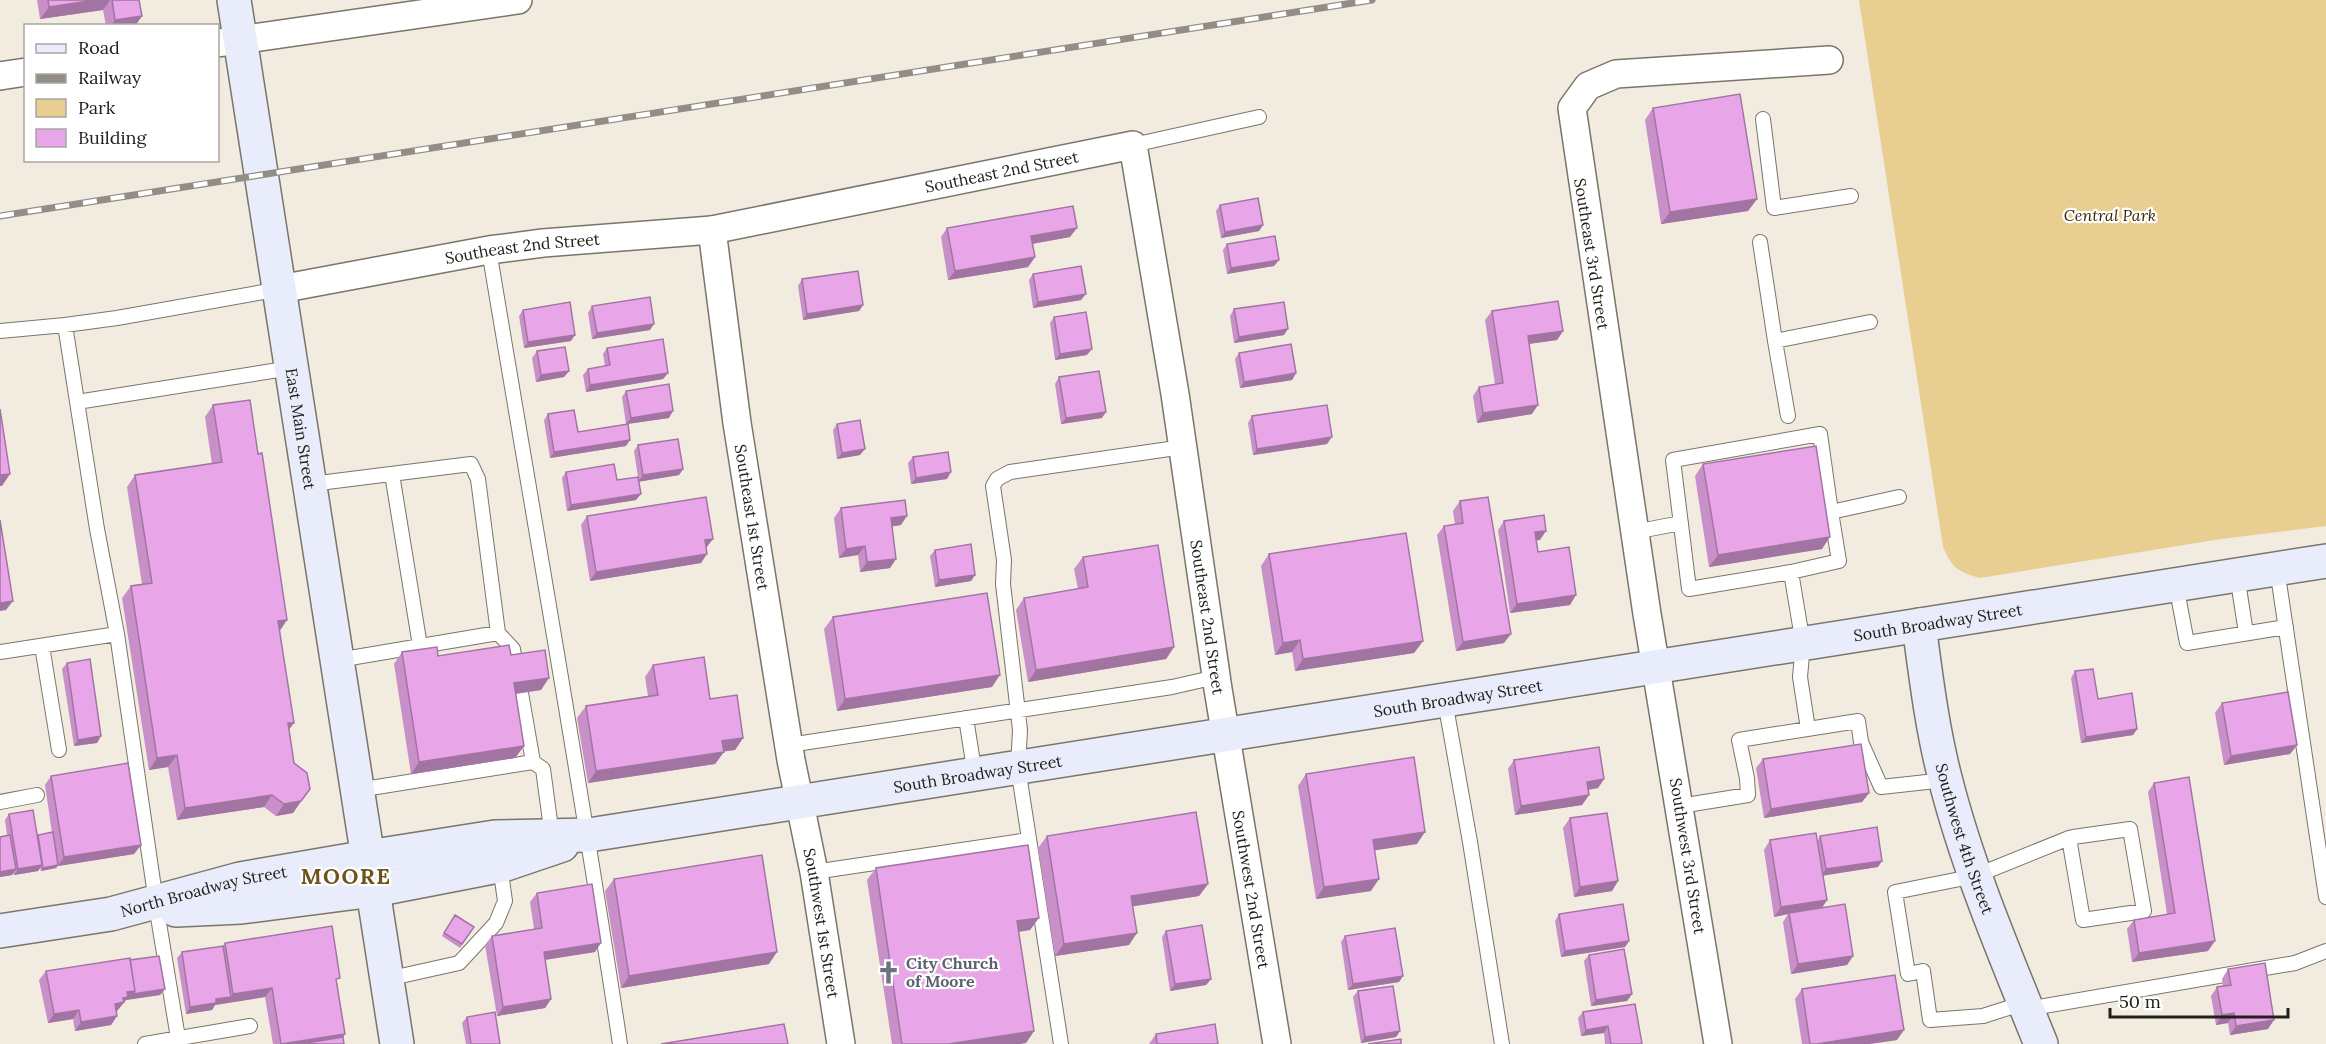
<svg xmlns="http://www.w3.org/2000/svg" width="2326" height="1044" font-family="Lora,serif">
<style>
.green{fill:#e9ce91}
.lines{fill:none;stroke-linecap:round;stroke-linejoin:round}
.lane-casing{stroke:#7a756a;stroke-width:16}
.street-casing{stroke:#7a756a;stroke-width:30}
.secondary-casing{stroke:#7a756a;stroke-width:36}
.lane{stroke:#fff;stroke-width:14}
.street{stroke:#fff;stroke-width:27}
.secondary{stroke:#e8ecfb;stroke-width:33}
.rail-casing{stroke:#928e85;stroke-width:7}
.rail{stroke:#fff;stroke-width:4.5;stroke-dasharray:14;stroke-linecap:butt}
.wall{fill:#c88fc8}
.shaded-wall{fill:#a274a2}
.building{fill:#e8a6e8;stroke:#a274a2;stroke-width:1.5}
.labels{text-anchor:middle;stroke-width:4.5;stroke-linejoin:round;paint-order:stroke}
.street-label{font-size:16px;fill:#22201b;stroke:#fff}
.park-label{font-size:16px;font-style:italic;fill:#372901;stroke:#fff}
.worship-label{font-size:16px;font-weight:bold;fill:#5b616d;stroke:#fff;text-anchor:start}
.district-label{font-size:22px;font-weight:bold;letter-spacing:1.5px;fill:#6e531b;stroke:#fff}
</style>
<rect width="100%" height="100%" fill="#f2ece0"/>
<path class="green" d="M1859,0H2326V526L2221,539L1980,578C1958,572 1952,568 1943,547Z"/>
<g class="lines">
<defs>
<path id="lane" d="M1763,119L1774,208L1851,196
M1133,145L1259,117
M1760,242L1775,341L1870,322
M489,250C533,515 580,779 620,1044
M65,325L97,529L117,634L156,902
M0,331L65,325L117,318L280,289
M1775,341L1788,416
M77,402L291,368
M392,474L420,646
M311,484L471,464L478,479L498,633L338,660
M1634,532L1681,523
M2277,569L2326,897
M1791,572L1839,561L1831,512
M2237,575L2246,633
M2176,585L2187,643L2286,627
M498,633L513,649L516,665
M42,646L59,750
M0,652L117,634
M521,693L533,762
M1445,701L1470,842L1502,1044
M966,718L975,775
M1808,729L1800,677L1803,644L1791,572L1689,589L1673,460L1820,434L1831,512L1899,497
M789,745L1172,687L1216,677
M358,790L533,762L543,769L552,836
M0,802L37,795
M1680,806L1748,795L1747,778L1739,740L1858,721L1861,742L1881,787L1945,780
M814,872L1029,840
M157,911L179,1044
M387,979L459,963L496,923L505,901L500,866
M2024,1003L1983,1016L1930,1020L1923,971L1908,974L1895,892L1975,876L2069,838L2073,837L2130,829L2144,911L2083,920L2069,838
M2027,1009L2295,963L2326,951
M145,1044L250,1026
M1061,1044L1018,768L1020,730L1003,584L1004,560L993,486L997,479L1010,472L1183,447"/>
<g id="street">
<path d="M218,43L518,0"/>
<path d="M0,76L26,72"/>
<path id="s1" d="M712,230L737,423L791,760L814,872L841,1044"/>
<path id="s2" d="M280,289L489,250L543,243L712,230L1133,145L1175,394L1218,689L1277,1044"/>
<path d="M1718,1044L1647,614L1572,108L1588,86L1616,74L1829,60"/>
</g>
<g id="secondary">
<path id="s3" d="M234,0L397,1044"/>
<path id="s4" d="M1919,625C1926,677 1932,728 1945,778C1968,869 2006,957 2041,1044"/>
<path d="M176,910L241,907L374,890L503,865L562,845"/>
<path id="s5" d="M0,931L111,914L240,879L368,857L495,837L589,835L2326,561"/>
</g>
</defs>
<use href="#lane" class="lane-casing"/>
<use href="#street" class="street-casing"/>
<use href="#secondary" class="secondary-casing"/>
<use href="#lane" class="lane"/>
<use href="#street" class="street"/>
<use href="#secondary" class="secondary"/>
<defs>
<path id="rail" d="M0,216L1372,0"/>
</defs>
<use href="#rail" class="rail-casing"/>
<use href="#rail" class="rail"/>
</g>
<path class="wall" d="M37,0H139L142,16L135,26H106L103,10L40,19Z
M1653,108L1757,199L1748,211L1661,224L1645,120Z
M1220,205L1263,225L1259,231L1221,238L1216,211Z
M947,228L1070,237L1032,244L1035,257L1028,267L948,280L941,237Z
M1227,244L1279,260L1274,266L1227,274L1223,250Z
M1033,274L1081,300L1033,308L1029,280Z
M802,279L863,305L859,311L803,320L798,286Z
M592,306L650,330L592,339L588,313Z
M1234,309L1284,335L1234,343L1230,316Z
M523,310L571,341L524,348L519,316Z
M1492,311L1563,331L1557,340L1529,344L1532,414L1477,423L1473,396L1479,387L1495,384L1485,320Z
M1054,317L1087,355L1055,360L1050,323Z
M607,348L668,373L663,379L586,392L583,375L588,369L605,366L603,354Z
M537,351L569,371L564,377L536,382L532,358Z
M1239,353L1296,373L1292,380L1240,388L1235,359Z
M1059,377L1102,418L1061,424L1055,384Z
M626,391L669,418L628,424L626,446L550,458L544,420L548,414L578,432L626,424L622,397Z
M213,405L280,631L289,729L294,763L310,789L293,813L276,816L264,807L177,820L168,767L149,770L122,598L131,586L142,584L127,487L135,475L212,464L205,417Z
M1252,416L1327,444L1253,455L1248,423Z
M837,424L860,455L837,459L833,430Z
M638,445L683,469L679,475L639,481L636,500L567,511L562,478L566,472L617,480L638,477L634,451Z
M913,457L947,479L911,484L908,463Z
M1703,464L1822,549L1709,567L1695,476Z
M1460,501L1504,643L1456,651L1437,535L1444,526L1455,524L1453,511Z
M841,508L901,525L892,526L896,559L890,568L860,572L858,555L839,558L834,518Z
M587,516L706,548L701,563L590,581L581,525Z
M1504,521L1540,540H1536L1538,552L1570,605L1510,613L1498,530Z
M935,550L975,575L971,581L935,587L930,556Z
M1269,554L1423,641L1414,653L1295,671L1292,652L1275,655L1261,566Z
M1083,557L1174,647L1166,659L1028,682L1016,610L1024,598L1078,589L1074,569Z
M833,617L992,687L837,711L824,629Z
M402,652L438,656L511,655L541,690L516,694L524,746L515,758L411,774L394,664Z
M67,663L101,736L97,743L74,746L62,669Z
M653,665L710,699L743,738L735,750L724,751L715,764L588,783L577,718L586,706L648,696L645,677Z
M2075,671L2098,699L2137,729L2133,735L2081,743L2071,678Z
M2222,703L2297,745L2290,754L2224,765L2215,713Z
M1763,759L1869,793L1862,802L1764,818L1756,768Z
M1514,760L1604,779L1598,788L1588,790L1589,795L1582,805L1515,815L1508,769Z
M1306,774L1417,844L1374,850L1371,891L1316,899L1298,786Z
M51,776L141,845L134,854L58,866L56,868L41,871L40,868L38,871L14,875L13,873L12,875L0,877V837L7,835L5,820L9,814L38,835L52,833L45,785Z
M2154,783L2208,951L2132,962L2127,929L2134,920L2167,914L2148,792Z
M1570,818L1618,881L1612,891L1574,897L1563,828Z
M1047,836L1208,884L1199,896L1133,906L1129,945L1055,956L1038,848Z
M1820,836L1878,867L1823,875L1827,900L1822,908L1853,956L1847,965L1791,974L1783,922L1788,914L1774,917L1764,850L1770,840H1818Z
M876,868L1030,930L1019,932L1034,1031L1026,1043L1019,1044H892L867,880Z
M614,879L769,964L621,988L605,891Z
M537,893L595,952L545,960L551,999L545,1008L497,1016L485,945L492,936L534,929L530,902Z
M1559,914L1629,941L1625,947L1561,957L1555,921Z
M455,915L474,927L460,948L442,936Z
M1166,931L1211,979L1206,985L1170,991L1162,937Z
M1345,936L1403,976L1399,982L1348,990L1341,942Z
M225,943L337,983L345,1034L343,1037L344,1044H273L265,997L215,1005L212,1010L186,1014L177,958L182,952L223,946Z
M1589,955L1632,994L1627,1001L1591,1006L1584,961Z
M130,960L165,989L160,995L126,1000L116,1012L117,1016L111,1025L75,1031L73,1019L48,1023L39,980L46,971Z
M2228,969L2268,1029L2230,1035L2228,1023L2216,1025L2211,996L2217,987L2223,986L2222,979Z
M1802,989L1897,1040L1869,1044H1802L1795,999Z
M1358,991L1400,1031L1396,1037L1361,1043L1353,997Z
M1583,1012L1642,1044H1605L1604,1033L1581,1036L1578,1018Z
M467,1017L500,1044H466L462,1023Z
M1156,1034L1218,1044H1149Z"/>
<path class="shaded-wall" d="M96,0H110L103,10L40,19L49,7Z
M142,16L135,26H111L115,20Z
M1757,199L1748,211L1661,224L1670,212Z
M1263,225L1259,231L1221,238L1225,232Z
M1077,228L1070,237L1025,245L1031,236Z
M1035,257L1028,267L948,280L955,271Z
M1279,260L1274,266L1227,274L1231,268Z
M1086,294L1081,300L1033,308L1038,302Z
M863,305L859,311L803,320L807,314Z
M654,324L650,330L592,339L597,333Z
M1288,329L1284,335L1234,343L1239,337Z
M1563,331L1557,340L1521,345L1528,336Z
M575,335L571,341L524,348L528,342Z
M1092,349L1087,355L1055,360L1060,354Z
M569,371L564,377L536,382L541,375Z
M668,373L663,379L586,392L590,385Z
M1296,373L1292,380L1240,388L1244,382Z
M1538,405L1532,414L1477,423L1483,413Z
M673,411L669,418L626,424L631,418Z
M1106,412L1102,418L1061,424L1066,418Z
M1332,437L1327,444L1253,455L1257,449Z
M630,440L626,446L550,458L554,452Z
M865,449L860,455L837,459L842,453Z
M683,469L679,475L638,482L643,475Z
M951,472L947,479L911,484L916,478Z
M10,474L2,486H0V475Z
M641,494L636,500L567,511L571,505Z
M907,516L901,525L884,528L891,518Z
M1546,531L1540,540L1529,542L1535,532Z
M1830,537L1822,549L1709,567L1718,555Z
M713,539L706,548L705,540Z
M865,546L858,555L839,558L846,549Z
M707,554L701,563L590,581L596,572Z
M896,559L890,568L860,572L867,562Z
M975,575L971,581L935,587L939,580Z
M1576,595L1570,605L1510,613L1517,604Z
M13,601L6,610L0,611V603Z
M287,620L279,632L278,621Z
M1511,634L1504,643L1456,651L1463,642Z
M1300,640L1292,652L1275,655L1283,643Z
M1423,641L1414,653L1295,671L1303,659Z
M1174,647L1166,659L1028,682L1036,670Z
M1000,675L992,687L837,711L845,699Z
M549,678L541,690L506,695L514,683Z
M288,723H294L285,735Z
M2137,729L2133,735L2081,743L2086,737Z
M101,736L97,743L74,746L78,740Z
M743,738L735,750L713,753L722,741Z
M2297,745L2290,754L2224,765L2231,756Z
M524,746L515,758L411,774L419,762Z
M724,752L715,764L588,783L596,771Z
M177,755L168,767L149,770L157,758Z
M1604,779L1598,788L1580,791L1587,782Z
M1869,793L1862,802L1764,818L1771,809Z
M272,795L264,807L177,820L185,808Z
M1589,795L1582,805L1515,815L1521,806Z
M301,801L293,813L276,816L284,804Z
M1425,832L1417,844L1364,852L1373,840Z
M141,845L134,854L58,866L64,857Z
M1882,861L1878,867L1821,876L1826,869Z
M42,865L38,871L14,875L18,869Z
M58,865L56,868L41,871L43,868Z
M16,869L12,875L0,877V872Z
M1379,879L1371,891L1316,899L1324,887Z
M1618,881L1612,891L1574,897L1580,887Z
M1208,884L1199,896L1123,908L1131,896Z
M1827,900L1821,909L1789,913L1788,914L1774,917L1781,907Z
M1039,918L1030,930L1009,933L1017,921Z
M1137,933L1129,945L1055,956L1064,944Z
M1629,941L1625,947L1561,957L1565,951Z
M2215,941L2208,951L2132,962L2139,953Z
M601,943L595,952L537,961L544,952Z
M777,952L769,964L621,988L629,976Z
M1853,956L1847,965L1791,974L1798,964Z
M1403,976L1399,982L1348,990L1353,984Z
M1211,979L1206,985L1170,991L1175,984Z
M272,988L265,997L215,1005L212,1010L186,1014L190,1007L216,999L231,997L233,994Z
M165,989L160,995L126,1000L117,1011L109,1013L115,1004L127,992Z
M1632,994L1627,1001L1591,1006L1596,1000Z
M551,999L545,1008L497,1016L503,1007Z
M79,1010L73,1019L48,1023L54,1014Z
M2234,1013L2228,1023L2216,1025L2222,1015Z
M117,1016L111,1025L75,1031L81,1022Z
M2274,1020L2268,1029L2230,1035L2236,1026Z
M1608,1026L1604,1033L1581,1036L1586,1030Z
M1904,1030L1897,1040L1869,1044H1817Z
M1034,1031L1026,1043L1019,1044H948Z
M1400,1031L1396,1037L1361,1043L1365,1037Z
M345,1034L339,1044H284Z"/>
<path class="building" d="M48,0H96L49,7Z
M112,0H139L142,16L115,20Z
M1740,94L1757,199L1670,212L1653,108Z
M1258,198L1263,225L1225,232L1220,205Z
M1073,206L1077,228L1031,236L1035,257L955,271L947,228Z
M1275,236L1279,260L1231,268L1227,244Z
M1081,266L1086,294L1038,302L1033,274Z
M858,271L863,305L807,314L802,279Z
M650,297L654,324L597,333L592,306Z
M1558,301L1563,331L1528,336L1538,405L1483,413L1479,387L1503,383L1492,311Z
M570,302L575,335L528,342L523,310Z
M1284,302L1288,329L1239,337L1234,309Z
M1086,312L1092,349L1060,354L1054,317Z
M663,339L668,373L590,385L588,369L610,365L607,348Z
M1291,344L1296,373L1244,382L1239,353Z
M565,347L569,371L541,375L537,351Z
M1099,371L1106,412L1066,418L1059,377Z
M669,384L673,411L631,418L626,391Z
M250,400L258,454L262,453L287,620L278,621L294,723H288L294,763L307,773L310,789L301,801L284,804L272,795L185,808L177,755L157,758L131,586L152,583L135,475L222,462L213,405Z
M1327,405L1332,437L1257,449L1252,416Z
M0,409L10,474L0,475Z
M574,410L578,432L628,424L630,440L554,452L548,414Z
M860,420L865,449L842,453L837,424Z
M678,439L683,469L643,475L638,445Z
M1816,446L1830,537L1718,555L1703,464Z
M948,452L951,472L916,478L913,457Z
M614,464L617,480L638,477L641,494L571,505L566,472Z
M706,497L713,539L705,540L707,554L596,572L587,516Z
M1488,497L1511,634L1463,642L1444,526L1463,523L1460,501Z
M905,500L907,516L891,518L896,559L867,562L865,546L846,549L841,508Z
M1544,515L1546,531L1535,532L1538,552L1569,547L1576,595L1517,604L1504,521Z
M0,520L13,601L0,603Z
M1406,533L1423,641L1303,659L1300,640L1283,643L1269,554Z
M971,544L975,575L939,580L935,550Z
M1158,545L1174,647L1036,670L1024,598L1088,587L1083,557Z
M987,593L1000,675L845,699L833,617Z
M509,645L511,655L545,650L549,678L514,683L524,746L419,762L402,652L437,647L438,656Z
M704,657L710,699L737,695L743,738L722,741L724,752L596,771L586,706L658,695L653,665Z
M90,659L101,736L78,740L67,663Z
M2093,669L2098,699L2132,693L2137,729L2086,737L2075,671Z
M2288,692L2297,745L2231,756L2222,703Z
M1861,744L1869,793L1771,809L1763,759Z
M1599,747L1604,779L1587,782L1589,795L1521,806L1514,760Z
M1414,757L1425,832L1373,840L1379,879L1324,887L1306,774Z
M128,763L141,845L64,857L51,776Z
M2189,777L2215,941L2139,953L2134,920L2175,913L2154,783Z
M33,810L42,865L18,869L9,814Z
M1196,812L1208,884L1131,896L1137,933L1064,944L1047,836Z
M1607,813L1618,881L1580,887L1570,818Z
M1877,827L1882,861L1826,869L1820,836Z
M53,832L58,865L43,868L38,835Z
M1816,833L1827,900L1781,907L1770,840Z
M10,835L16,869L0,872V837Z
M1028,845L1039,918L1017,921L1034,1031L948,1044H902L876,868Z
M762,855L777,952L629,976L614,879Z
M592,884L601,943L544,952L551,999L503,1007L492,936L542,928L537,893Z
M1623,904L1629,941L1565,951L1559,914Z
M1845,904L1853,956L1798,964L1789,913Z
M455,915L474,927L462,944L444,933Z
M1202,925L1211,979L1175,984L1166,931Z
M332,926L340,978L336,979L345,1034L281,1044L272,988L233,994L225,943Z
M1395,928L1403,976L1353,984L1345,936Z
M223,946L231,997L216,999V1003L190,1007L182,952Z
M1624,949L1632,994L1596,1000L1589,955Z
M159,956L165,989L133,994L135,991L130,960Z
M130,958L135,991L127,992L128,997L123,998L124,1002L115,1004L117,1016L81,1022L79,1010L54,1014L46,971Z
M2265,963L2274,1020L2236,1026L2234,1013L2222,1015L2217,987L2231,985L2228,969Z
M1895,975L1904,1030L1817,1044H1810L1802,989Z
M1393,986L1400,1031L1365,1037L1358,991Z
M1635,1004L1642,1044H1611L1608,1026L1586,1030L1583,1012Z
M495,1012L500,1044H471L467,1017Z
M784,1024L788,1044H661Z
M1215,1024L1218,1044H1157L1156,1034Z
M343,1037L344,1044H301Z
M1401,1039V1044H1368Z"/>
<defs>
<symbol id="church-bare" viewBox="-9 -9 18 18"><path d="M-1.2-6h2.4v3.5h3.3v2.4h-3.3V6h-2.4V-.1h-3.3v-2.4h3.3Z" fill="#6b7280" stroke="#fff" stroke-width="2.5" paint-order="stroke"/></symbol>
</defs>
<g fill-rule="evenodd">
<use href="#church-bare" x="872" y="956" width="33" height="33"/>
</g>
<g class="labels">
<g class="street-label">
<text dy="6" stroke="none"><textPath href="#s2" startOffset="732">Southeast 2nd Street</textPath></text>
<text dy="6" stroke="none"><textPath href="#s2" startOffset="246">Southeast 2nd Street</textPath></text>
<text transform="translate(1592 254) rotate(81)" y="6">Southeast 3rd Street</text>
<text dy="6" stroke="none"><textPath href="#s3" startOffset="434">East Main Street</textPath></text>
<text dy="6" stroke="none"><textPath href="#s1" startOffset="290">Southeast 1st Street</textPath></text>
<text dy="6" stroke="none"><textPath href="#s2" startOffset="1344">Southeast 2nd Street</textPath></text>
<text dy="6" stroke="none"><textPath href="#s5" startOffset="1964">South Broadway Street</textPath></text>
<text dy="6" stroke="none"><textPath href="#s5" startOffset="1478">South Broadway Street</textPath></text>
<text dy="6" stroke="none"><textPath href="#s5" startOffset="992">South Broadway Street</textPath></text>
<text dy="6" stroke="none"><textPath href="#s4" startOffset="219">Southwest 4th Street</textPath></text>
<text transform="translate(1688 856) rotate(81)" y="6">Southwest 3rd Street</text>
<text dy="6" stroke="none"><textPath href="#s2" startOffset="1620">Southwest 2nd Street</textPath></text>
<text dy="6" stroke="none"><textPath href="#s5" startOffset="208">North Broadway Street</textPath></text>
<text dy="6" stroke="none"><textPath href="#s1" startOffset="702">Southwest 1st Street</textPath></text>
</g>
<g class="park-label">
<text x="2110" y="221">Central Park</text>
</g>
<g class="worship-label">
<text x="906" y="969">City Church<tspan x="906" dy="18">of Moore</tspan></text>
</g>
<g class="district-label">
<text x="346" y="884">MOORE</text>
</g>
</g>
<rect x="24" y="24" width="195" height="138" fill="#ffffff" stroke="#a7a6a4" stroke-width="1.5"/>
<rect x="36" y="44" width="30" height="9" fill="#e8ecfb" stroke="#a7a6a4" stroke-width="1.5"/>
<text x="78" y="54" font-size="18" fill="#22201b">Road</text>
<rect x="36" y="74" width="30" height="9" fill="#928e85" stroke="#a7a6a4" stroke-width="1.5"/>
<text x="78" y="84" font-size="18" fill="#22201b">Railway</text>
<rect x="36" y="99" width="30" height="18" fill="#e9ce91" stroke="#a7a6a4" stroke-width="1.5"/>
<text x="78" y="114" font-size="18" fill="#22201b">Park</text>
<rect x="36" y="129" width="30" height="18" fill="#e8a6e8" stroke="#a7a6a4" stroke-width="1.5"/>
<text x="78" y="144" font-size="18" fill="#22201b">Building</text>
<path d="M2110 1008v9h178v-9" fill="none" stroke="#22201b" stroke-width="3"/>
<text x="2119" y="1008" font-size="18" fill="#22201b" stroke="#ffffff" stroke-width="4.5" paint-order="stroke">50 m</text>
</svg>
